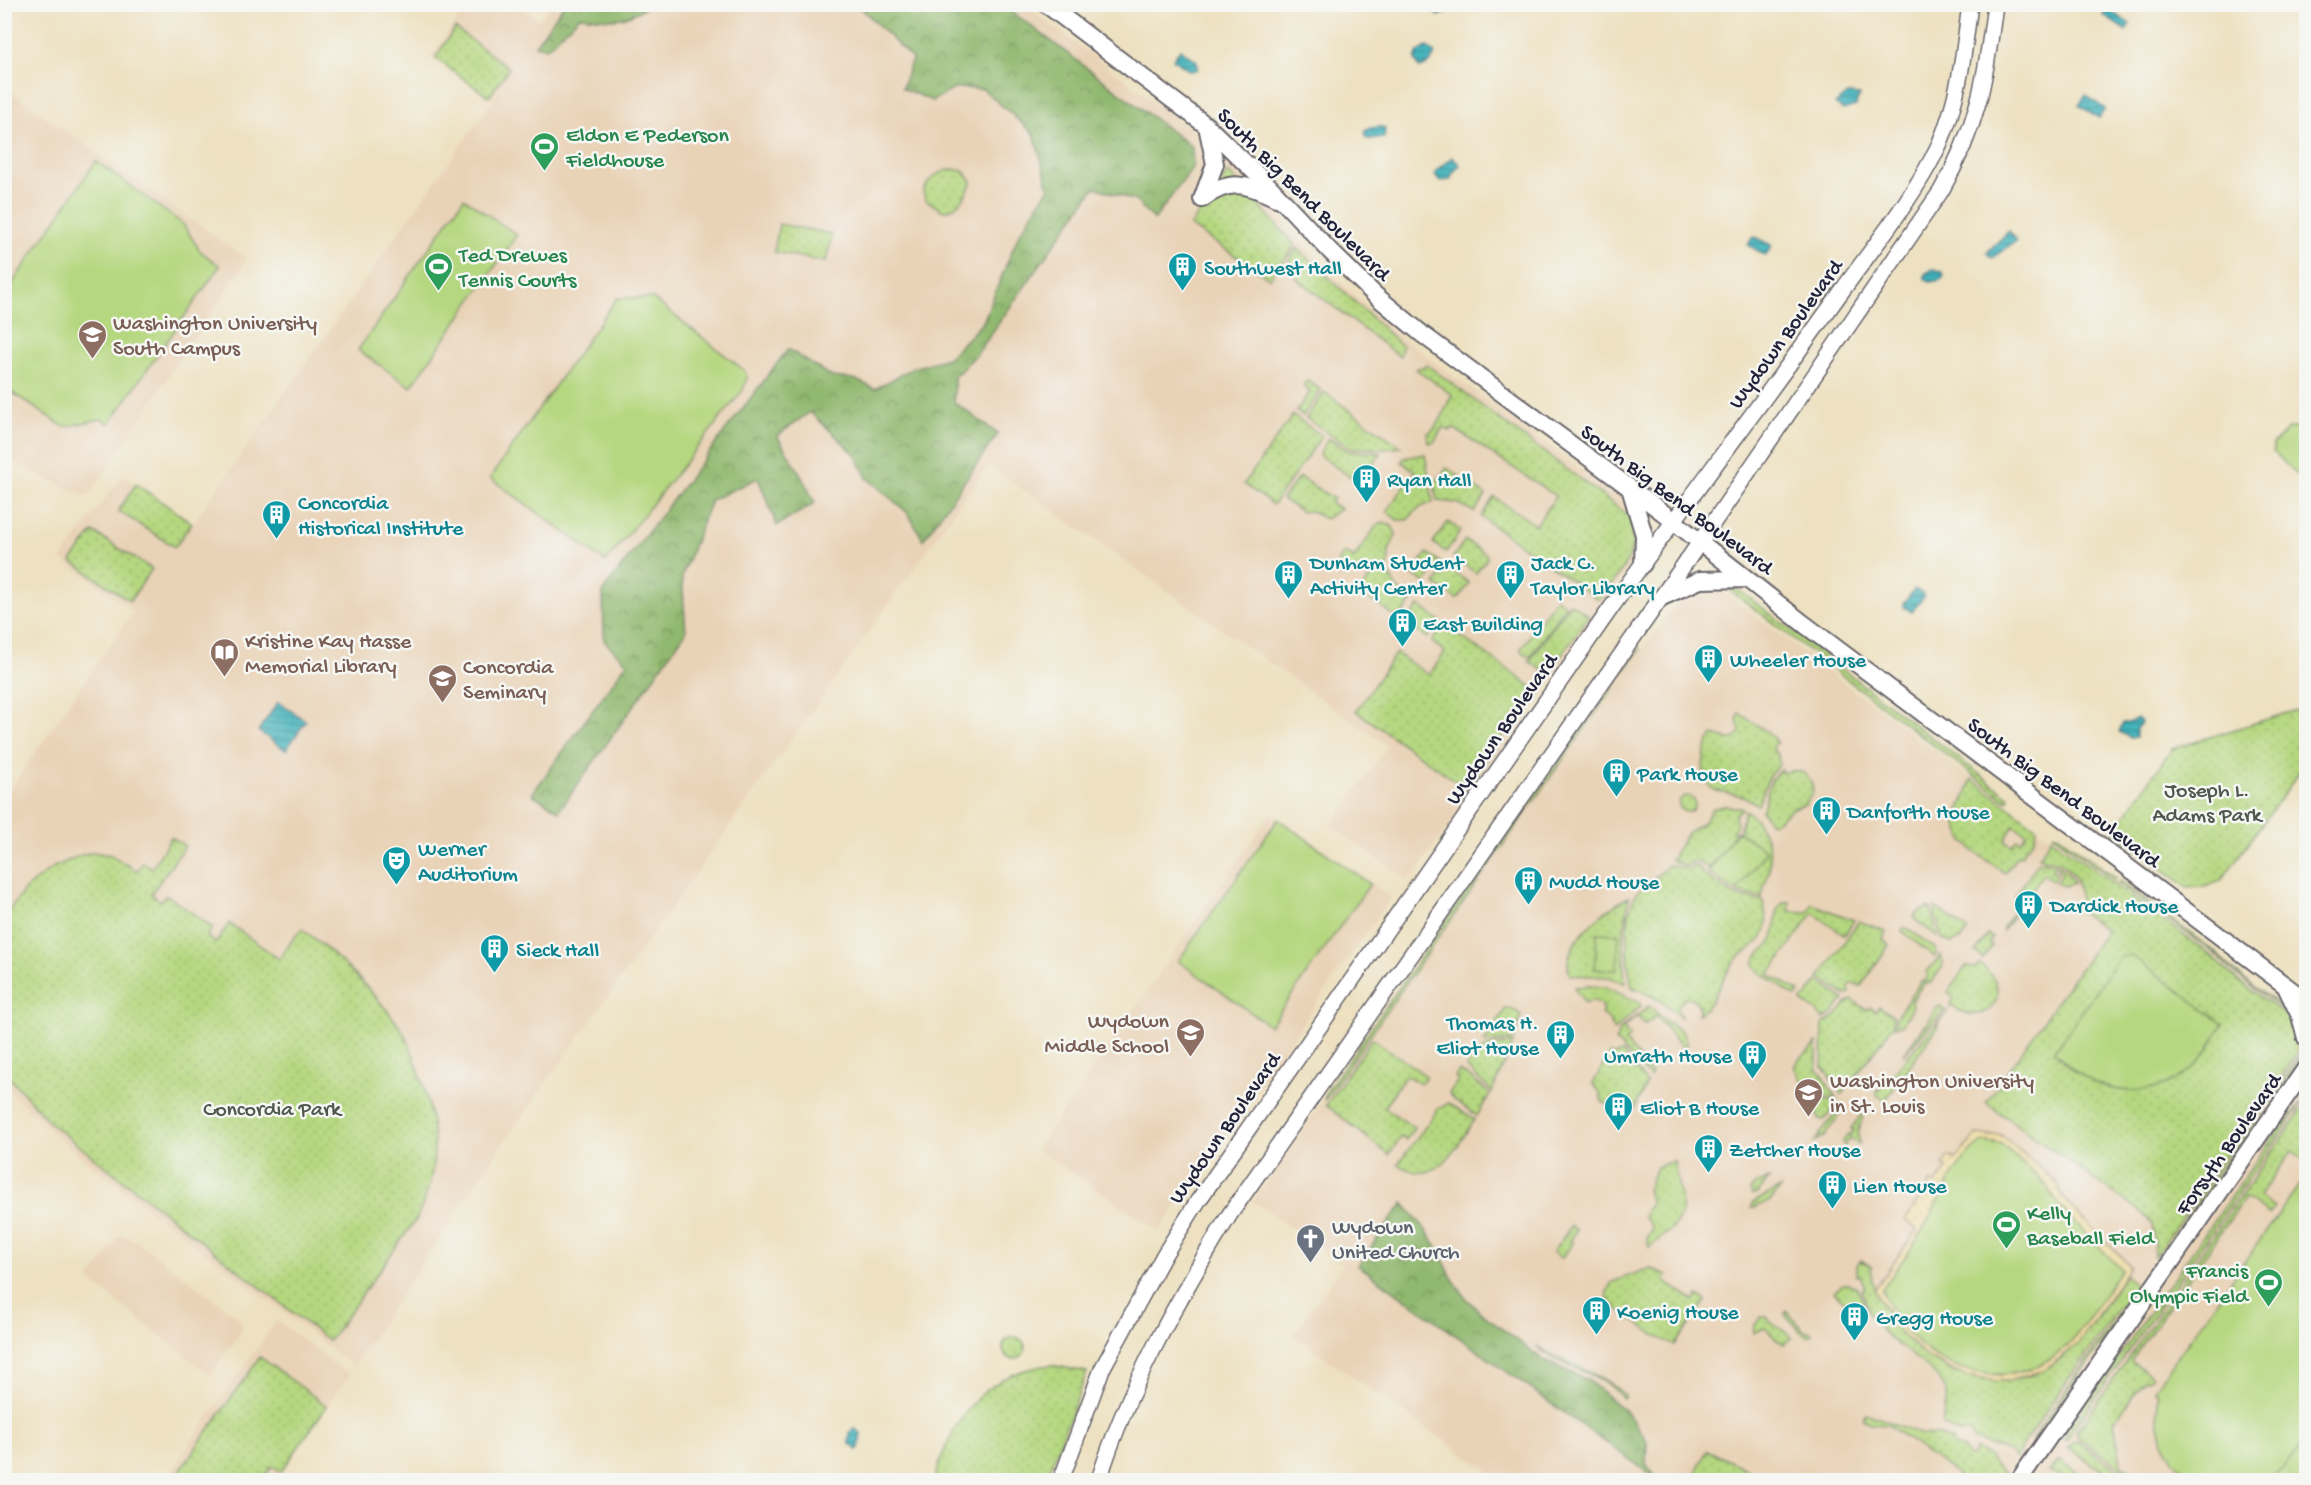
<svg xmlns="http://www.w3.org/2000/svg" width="2311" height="1485" font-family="'Gochi Hand',sans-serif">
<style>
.built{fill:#e9d3b7}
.green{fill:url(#green-dots);stroke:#6c7c5d;stroke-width:1.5;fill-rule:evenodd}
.forest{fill:url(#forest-crowns);stroke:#596d54;stroke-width:1.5}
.sand{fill:url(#sand-dots);stroke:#887e6c;stroke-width:1.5;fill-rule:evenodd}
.pitch{fill:#b5d77f;stroke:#6c7c5d;stroke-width:1.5}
.water{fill:url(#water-rules);stroke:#326a7a;stroke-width:1.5}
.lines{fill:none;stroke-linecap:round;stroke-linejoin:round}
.tertiary-casing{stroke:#69656a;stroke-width:18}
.secondary-casing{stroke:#69656a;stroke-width:20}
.tertiary{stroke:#fff;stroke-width:15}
.secondary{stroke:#fff;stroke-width:16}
.labels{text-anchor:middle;stroke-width:5;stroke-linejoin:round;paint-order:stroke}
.leisure-label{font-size:22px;fill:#27864d;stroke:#f6f6f2;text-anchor:start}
.street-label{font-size:22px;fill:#22223b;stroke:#f6f6f2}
.culture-label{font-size:22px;fill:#0d838f;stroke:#f6f6f2;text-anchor:start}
.education-label{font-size:22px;fill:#785e54;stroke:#f6f6f2;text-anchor:start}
.park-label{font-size:22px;fill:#4e584f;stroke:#f6f6f2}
.worship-label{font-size:22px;fill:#5b616d;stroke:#f6f6f2;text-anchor:start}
</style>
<defs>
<pattern id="green-dots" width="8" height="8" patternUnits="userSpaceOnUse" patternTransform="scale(1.5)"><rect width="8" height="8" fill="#b5d77f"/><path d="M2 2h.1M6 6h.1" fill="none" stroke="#9bb86f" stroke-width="1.8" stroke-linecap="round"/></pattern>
<pattern id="forest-crowns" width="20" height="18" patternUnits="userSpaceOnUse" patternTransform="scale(1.5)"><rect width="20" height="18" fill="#90b86e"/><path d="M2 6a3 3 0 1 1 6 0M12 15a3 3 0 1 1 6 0" fill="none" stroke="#75955c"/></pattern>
<pattern id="sand-dots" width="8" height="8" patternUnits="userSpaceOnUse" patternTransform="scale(1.5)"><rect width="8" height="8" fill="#eeda9e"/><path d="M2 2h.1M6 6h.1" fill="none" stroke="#ccbb89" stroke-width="1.8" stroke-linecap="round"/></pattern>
<pattern id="water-rules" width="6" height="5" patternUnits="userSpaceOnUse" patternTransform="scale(1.5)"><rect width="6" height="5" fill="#41b2ba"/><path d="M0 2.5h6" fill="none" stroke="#369098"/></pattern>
</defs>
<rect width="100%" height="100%" fill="#f6f6f2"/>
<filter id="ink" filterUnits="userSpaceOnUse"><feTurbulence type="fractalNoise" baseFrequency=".0167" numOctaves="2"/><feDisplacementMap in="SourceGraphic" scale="12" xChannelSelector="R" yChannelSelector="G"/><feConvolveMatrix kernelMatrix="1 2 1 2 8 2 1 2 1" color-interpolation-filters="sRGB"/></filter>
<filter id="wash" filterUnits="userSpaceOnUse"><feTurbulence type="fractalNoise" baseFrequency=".008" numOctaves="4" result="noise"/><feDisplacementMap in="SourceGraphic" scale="24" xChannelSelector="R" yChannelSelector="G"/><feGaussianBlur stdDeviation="1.35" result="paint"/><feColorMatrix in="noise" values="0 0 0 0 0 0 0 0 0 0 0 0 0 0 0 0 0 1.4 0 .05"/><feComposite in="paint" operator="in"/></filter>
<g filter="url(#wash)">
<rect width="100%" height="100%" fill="#ede1c1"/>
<path class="built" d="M551,4L1024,5L1178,119L1215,149L1273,210L1324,266L1391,330L1620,498L1635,520L1637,551L1628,571L1414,875L1407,879L1331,826L1388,746L988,465L513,1129L353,1366L75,1152L45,1126L5,1087L4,797L133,612L61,559L123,475L193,523L493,100L431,57L467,5H518L539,20Z
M5,88L247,259L88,497L5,459Z
M1705,588L1720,589L2009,807L2217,961L2233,977L2306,1033V1480H1501L1293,1335L1343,1265L1253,1201L1479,877L1675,605L1690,593Z
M1271,813L1391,897L1159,1231L1037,1149Z
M124,1235L135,1240L238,1317L241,1322L243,1328L240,1334L211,1375L89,1280L118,1237Z
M277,1320L349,1375L275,1480H164Z"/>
<path class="green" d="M455,28L509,68L489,97L435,58Z
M953,169L963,171L972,181C968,194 957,210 943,211L926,200L923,193C927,179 939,171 953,169Z
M1228,172L1295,245L1282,264L1277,266L1270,279L1190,226Z
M779,224L832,234L826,262L774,252Z
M1297,248L1402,346L1400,357L1296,278L1288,261Z
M1427,365L1628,515C1644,552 1620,572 1599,600L1481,517L1494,497L1536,525L1556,496L1453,428L1450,431L1443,427L1434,442L1428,443L1427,434C1443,424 1443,410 1452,395L1416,369Z
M1307,380L1321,390L1303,416L1296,411L1310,392L1303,386Z
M1324,392L1401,447L1384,449L1350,448L1306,418Z
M1293,415L1322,436L1273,505L1244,484Z
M1328,438L1349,451L1381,453L1369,471L1360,465L1350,477L1319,455Z
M1425,454L1433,502L1419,508L1407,520H1397L1387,511L1415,471L1402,462L1404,458Z
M1447,468L1486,495L1474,512L1457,503L1437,501L1434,484Z
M1299,477L1334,499L1331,503L1341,509L1325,519L1310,511L1302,512L1282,499Z
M136,484L192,523L175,547L118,511Z
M1383,522L1392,526L1396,534L1389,551L1388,568L1340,576L1338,563L1344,552L1354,558L1377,525Z
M1448,522L1461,531L1446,552L1433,543Z
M93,532L152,569L130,601L71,561Z
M1465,540L1486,554L1487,558L1476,573L1453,557Z
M1427,553L1440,562L1425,583L1412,574Z
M1447,567L1469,583L1459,598L1456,599L1435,584Z
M1388,572L1396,587L1412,601L1399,619L1359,592L1372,575Z
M1723,585L1738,590L1751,599L2009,797L2007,801Z
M1556,598L1566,605L1530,657L1520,650Z
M1570,603L1589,616L1548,674L1529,661Z
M1419,606L1440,621L1427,638L1405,623Z
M1443,624L1535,689L1467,789L1356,711L1396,653L1429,675L1445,652L1432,642Z
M1641,648L1631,662L1444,930L1441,928L1624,668Z
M2306,707V763L2221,881L2205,887L2188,888L2113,832L2172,749Z
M1739,713L1769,733L1777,743L1774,745L1773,750L1778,754L1779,765L1770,775L1758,805L1743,796L1713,790C1698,774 1702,754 1712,735C1723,736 1734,746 1740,731L1737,721Z
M1781,770L1783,773C1799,766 1812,774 1813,792L1805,804L1793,808L1776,822L1770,823L1762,811C1768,797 1767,779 1781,770Z
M1972,779L2037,828L2035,837L2028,847L2025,845L2026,848L2021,856L2018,855L2005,873L1973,851L1964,841L1955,821ZM2014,825L2026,834L2020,841L2017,839L2012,845L2005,840Z
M1679 804a8 8 0 1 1 16 0a8 8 0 1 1-16 0Z
M1725,805L1742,809L1735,815L1737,824L1733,832L1735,834L1709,869L1697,861L1685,866L1671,860L1687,833L1704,822L1712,809Z
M1745,810C1761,820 1772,845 1770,865C1769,876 1763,886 1762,898L1736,892L1766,851L1739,832Z
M2052,834L2059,836L2116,878L2114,880Z
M171,837L185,846L151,894L161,901L165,896H168L213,928L207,936L216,943L229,923L279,959L294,938L302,929C337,955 374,991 399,1026C409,1039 414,1057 419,1072C437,1126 442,1165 417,1218L329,1341L51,1124L5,1073V916L25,889L37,879L54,867L81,855L93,852L111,855L137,871L143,862L152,868Z
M2051,838L2212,956L2237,980L2289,1018L2295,1027L2298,1039V1049L2295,1057L2155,1257L2152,1224L2141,1212L1986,1103L2107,930L2078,911C2083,894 2077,873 2062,864C2054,859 2046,859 2039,857Z
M2044,861L2056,864L2052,870L2057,874L2053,881L2043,874L2003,931V928L2020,901L2015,896L2038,863Z
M1668,865L1688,869L1698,866L1704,874L1734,895L1763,901C1765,911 1769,924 1764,934C1758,947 1741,952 1733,963C1721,979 1715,1004 1698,1014C1702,1004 1694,996 1684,999L1677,1007L1681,1017L1658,999L1632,987C1627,963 1622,914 1637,893C1644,883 1659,877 1668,865Z
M2059,866L2067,872L2074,883L2064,886L2056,883L2062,873L2057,869Z
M2120,881L2214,951L2241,977L2283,1008L2292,1017L2239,977L2214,953L2118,883Z
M1629,897L1623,939L1625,983L1608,977L1570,975C1558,944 1606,909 1629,897Z
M1784,902H1790L1789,911L1808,912L1812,904L1854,920L1845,935L1813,913L1770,973V975L1800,992L1796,997L1757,970L1754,964C1756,952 1769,949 1773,937C1778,926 1773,910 1784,902Z
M1928,907L1931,908L1937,936L1914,919L1915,914Z
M1935,907L1968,930L1960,940L1951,943L1942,939L1935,914Z
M1859,921L1886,931L1883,939L1889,945L1861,986L1852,983L1849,987L1850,994L1845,995L1819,978Z
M1903,928H1907L1936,949L1937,953L1934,957L1902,931Z
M1439,931L1442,932L1324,1101L1326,1092Z
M1988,934L1992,938L1989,943L1992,946L1983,959L1976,952Z
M1941,955L1943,966L1931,983L1923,984L1911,1002L1912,1009L1902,1025L1895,1026L1896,1017L1922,980L1925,982L1928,975L1926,973Z
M1980,964C2017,992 1989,1031 1951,1006L1953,997L1948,992L1966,966L1974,968Z
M1818,981L1844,999L1832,1015L1823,1019L1816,1011L1801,1001L1803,997H1806Z
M1588,986L1605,987L1639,1002L1641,1006L1614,1030L1608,1019L1601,1014L1603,1011L1600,1004L1592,1000L1586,1004L1575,990V987Z
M1853,1000L1867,1010L1869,1007L1876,1011L1879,1006L1893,1016V1026L1842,1095L1822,1066L1823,1023C1840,1019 1840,1004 1853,1000Z
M1649,1006L1667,1022L1682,1031L1687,1045L1683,1048L1656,1016L1645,1024L1637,1016L1623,1028L1630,1037L1625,1041L1652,1073L1650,1077L1615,1041L1620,1029Z
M1940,1006L1945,1009L1903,1055L1924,1025L1926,1026L1936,1008Z
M1506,1008L1513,1009L1521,1015L1514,1040L1484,1043Z
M1948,1010L1937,1025L1938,1027L1888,1097L1884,1100L1877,1095V1092Z
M1372,1038L1426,1076L1420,1084L1406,1075L1384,1107L1414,1128L1406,1140L1401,1137L1389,1155L1326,1105Z
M1513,1043L1492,1092L1466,1067C1480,1046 1488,1045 1513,1043Z
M1817,1043V1068L1836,1098C1810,1096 1806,1089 1794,1067C1798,1057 1810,1052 1817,1043Z
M1622,1052L1647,1083L1635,1108L1625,1112L1602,1102L1600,1092L1593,1084L1609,1054L1617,1055Z
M2301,1054L2294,1069L2145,1281H2142Z
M1459,1071L1470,1077L1490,1094L1477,1116L1452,1098L1449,1093L1458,1081L1455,1076Z
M2306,1097L2066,1440H2064L2069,1427L2277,1131Z
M1814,1098L1837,1101V1104L1824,1120L1819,1119L1811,1102Z
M1448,1103L1475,1119C1456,1147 1437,1191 1398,1164L1439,1108Z
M2306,1103V1161L2292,1151L2259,1196L2274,1207L2269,1214L2245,1198L2131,1361L2153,1376L2150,1379L2143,1381L2114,1422L2121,1464L2145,1480H2139L2079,1439L2076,1433Z
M1842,1104L1844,1108L1824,1137L1815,1141Z
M1862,1113L1863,1117L1858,1131L1859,1144L1850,1139L1844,1146L1843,1141L1848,1134L1851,1135L1854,1130L1851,1129Z
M1674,1161L1682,1205L1680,1217L1672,1229L1649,1247L1647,1238L1652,1227L1643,1216L1651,1203L1647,1190L1656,1167Z
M1769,1179L1757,1194L1752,1195L1750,1190L1756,1184Z
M1780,1188C1774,1198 1770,1204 1758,1205L1755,1208H1751L1752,1203Z
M1571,1226L1577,1230L1570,1241L1573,1243L1562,1258L1553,1252Z
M1861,1260L1872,1267C1869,1282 1876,1292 1883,1306C1911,1358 1978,1399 2037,1373C2079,1355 2100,1312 2124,1276L2136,1284L2029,1435L2016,1458L2009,1452L1972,1439L1971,1433L1967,1431L1961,1434L1942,1425C1943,1412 1949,1402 1945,1389C1940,1371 1887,1341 1872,1320C1866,1312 1866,1298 1862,1289L1865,1288L1860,1275L1857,1276V1265Z
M1650,1268L1667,1275L1664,1281L1694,1301L1698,1296L1706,1301L1675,1345C1666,1344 1612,1308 1608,1299C1605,1293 1609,1287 1612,1282Z
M1843,1284C1859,1282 1864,1297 1864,1310L1847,1304L1834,1292Z
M2136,1289L2137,1293L2033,1441L2031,1440Z
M1786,1310L1806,1333L1809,1331L1812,1334L1807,1337L1804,1335L1785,1314Z
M1761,1317H1767C1774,1327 1788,1331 1791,1338L1784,1344L1777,1340L1765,1328L1753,1333L1754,1326Z
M1003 1348a11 11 0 1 1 22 0a11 11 0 1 1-22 0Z
M1536,1345C1564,1365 1600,1370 1625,1396L1623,1399C1601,1369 1559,1370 1536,1345Z
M260,1357L327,1406L281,1472L272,1466L262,1480H173Z
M1051,1365L1087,1372L1046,1480H934C952,1419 983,1372 1051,1365Z
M1866,1413L1923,1435L1938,1434L1953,1441V1446L1962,1448L1969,1457L1974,1455L1975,1449L1988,1455L1995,1465L2006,1473L2001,1480H1957L1958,1475L1888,1425L1872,1424L1862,1418Z
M2306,1440V1480H2264L2283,1469Z
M2073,1441L2078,1442L2122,1473L2117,1480L2068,1448Z
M1707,1450L1751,1471L1747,1480H1701L1694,1476Z
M2059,1460L2077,1472L2073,1480L2049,1472Z"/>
<path class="forest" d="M564,5V4L650,5C618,23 616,20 580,16L547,48L535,45Z
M852,5H1003L1192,147L1193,167L1154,220L1136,201L1095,187L977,354L954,377V402L998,434L923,540L908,513L867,478L855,454L810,412L777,436L799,471L815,503L777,526L758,478L711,500L682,576L686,632L559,811L532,794L627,663L604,641L603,591L788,349L832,377L854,379L875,389L913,368L948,358L983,322L1018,236L1049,188L1034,134L983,89L956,88L932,101L902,88L912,59L862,9Z
M1403,1203L1423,1226L1438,1249L1452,1278L1467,1299L1481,1313L1545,1361L1589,1381L1625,1411L1644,1435L1647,1443L1646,1464L1658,1480L1358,1265Z"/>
<path class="sand" d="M1976,1135H2002L2054,1180L2066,1201L2130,1266L2079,1343L2046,1369L2010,1381H1994L1966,1376L1930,1359L1900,1332L1874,1290L1917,1230L1905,1220L1931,1182L1935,1185L1947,1168L1943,1165L1949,1156L1955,1159ZM1989,1142L2002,1145L2047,1186L2061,1208L2120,1269C2104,1293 2083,1333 2061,1351C2014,1389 1961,1378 1919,1341C1906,1330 1897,1320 1889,1306C1902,1275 1956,1144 1989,1142Z"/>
<path class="pitch" d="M96,161L183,224L200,251L220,266L109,424L102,419L64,427L5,388V294Z
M464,198L517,235L411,387L358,350Z
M617,298H652L745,371L747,378L743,390L606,562L490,478Z
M2289,428H2296L2306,438V483L2273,452V444Z
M1278,819L1370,884L1270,1026L1178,961Z
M1737,831L1766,851L1736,892L1708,872Z
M1597,933L1619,934L1617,970L1595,969Z
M2131,955L2223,1024C2215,1035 2210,1048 2201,1059C2170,1093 2121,1101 2083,1076C2072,1069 2063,1060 2054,1052L2120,957Z
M1984,1142L2002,1145L2047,1186L2061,1208L2121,1269C2104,1293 2083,1333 2061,1351C2013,1390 1948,1377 1908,1333C1896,1321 1889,1306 1882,1290C1895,1271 1909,1252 1921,1233C1934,1211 1960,1151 1984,1142Z
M2299,1185L2306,1190V1440L2283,1469L2264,1480H2202L2188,1473L2174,1461L2163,1442L2157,1416L2158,1394L2154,1390Z"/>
<path class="water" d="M1430,5V4L1452,5L1446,13L1438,16L1430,8Z
M2108,9L2130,24L2126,31L2103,15Z
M1427,47L1435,53C1432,62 1428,66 1419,68L1415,60L1418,52Z
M1180,49L1197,61L1198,67L1196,70L1190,71L1173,59Z
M1848,94L1859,95L1856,106L1843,110L1835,104Z
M2086,95L2105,109L2099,118L2079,105Z
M1382,127L1385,129L1384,138L1368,139L1365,137V131L1368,128Z
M1452,157L1460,165L1453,173L1450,180L1440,181L1435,175L1436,171Z
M2009,231L2016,241L1992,258L1987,252Z
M1755,237L1771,245V249L1765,255L1748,245L1752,238Z
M1933,269L1942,271L1944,275L1941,280L1930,282L1925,279V274Z
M1915,589L1923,594L1924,596L1912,612L1904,607L1903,604Z
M278,702L306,721L286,750L258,731Z
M2137,718L2141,722L2136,731V737L2131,738L2119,732L2123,723H2129Z
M855,1429L861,1433L859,1448L857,1450L849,1443L850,1432Z"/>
</g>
<g filter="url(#ink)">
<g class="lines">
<defs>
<path id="tertiary" d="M1061,1480L1102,1369L1164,1255L1198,1201C1334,1006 1469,810 1606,615C1682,507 1763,402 1839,295C1873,247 1914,198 1939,145C1959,100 1964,52 1970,4
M1099,1480C1127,1388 1180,1296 1230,1214L1700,542L1941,191C1978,126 1986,78 1995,4"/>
<path id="secondary" d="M1046,4L1207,126L1267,184L1330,251L1375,295L1422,334L1657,508L1804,624L2306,1001
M1202,199C1230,178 1247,184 1276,198
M1202,199L1215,164L1207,126
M1630,488L1644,535L1643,564
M1662,597L1700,580L1747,579
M2286,987L2300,1016L2306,1038
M2019,1480L2306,1068"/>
</defs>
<use href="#tertiary" class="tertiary-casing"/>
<use href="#secondary" class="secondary-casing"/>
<use href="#tertiary" class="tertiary"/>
<use href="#secondary" class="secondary"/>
</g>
</g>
<defs>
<symbol id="stadium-pin" viewBox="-11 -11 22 30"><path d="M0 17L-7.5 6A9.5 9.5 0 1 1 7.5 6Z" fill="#2e9e5b" stroke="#f6f6f2"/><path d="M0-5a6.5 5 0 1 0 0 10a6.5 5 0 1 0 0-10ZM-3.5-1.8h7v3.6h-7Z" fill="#fff"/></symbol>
<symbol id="building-pin" viewBox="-11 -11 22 30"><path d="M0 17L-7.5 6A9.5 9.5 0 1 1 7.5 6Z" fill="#0f9aa8" stroke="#f6f6f2"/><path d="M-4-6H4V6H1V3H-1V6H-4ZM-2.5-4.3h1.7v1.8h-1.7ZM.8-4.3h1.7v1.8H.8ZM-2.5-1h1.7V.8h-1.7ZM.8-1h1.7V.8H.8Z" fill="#fff"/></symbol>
<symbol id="university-pin" viewBox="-11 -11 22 30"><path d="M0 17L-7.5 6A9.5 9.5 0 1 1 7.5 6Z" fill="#8d6e63" stroke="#f6f6f2"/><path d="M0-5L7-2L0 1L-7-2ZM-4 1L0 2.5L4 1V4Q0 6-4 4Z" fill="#fff"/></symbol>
<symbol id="library-pin" viewBox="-11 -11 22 30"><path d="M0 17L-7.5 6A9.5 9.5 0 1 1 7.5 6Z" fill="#8d6e63" stroke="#f6f6f2"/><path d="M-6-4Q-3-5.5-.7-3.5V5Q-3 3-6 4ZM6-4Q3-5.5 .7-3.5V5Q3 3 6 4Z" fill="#fff"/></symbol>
<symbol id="theatre-pin" viewBox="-11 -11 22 30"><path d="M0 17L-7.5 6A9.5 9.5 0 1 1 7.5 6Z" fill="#0f9aa8" stroke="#f6f6f2"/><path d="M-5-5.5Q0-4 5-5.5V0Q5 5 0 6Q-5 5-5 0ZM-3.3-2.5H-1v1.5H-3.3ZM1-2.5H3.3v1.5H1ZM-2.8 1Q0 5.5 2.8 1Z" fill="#fff"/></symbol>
<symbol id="school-pin" viewBox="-11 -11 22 30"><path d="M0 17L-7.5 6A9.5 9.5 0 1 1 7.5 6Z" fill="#8d6e63" stroke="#f6f6f2"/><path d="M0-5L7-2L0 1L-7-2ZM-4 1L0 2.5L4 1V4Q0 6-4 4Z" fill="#fff"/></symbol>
<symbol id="church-pin" viewBox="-11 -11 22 30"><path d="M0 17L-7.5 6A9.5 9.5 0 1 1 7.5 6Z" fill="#6b7280" stroke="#f6f6f2"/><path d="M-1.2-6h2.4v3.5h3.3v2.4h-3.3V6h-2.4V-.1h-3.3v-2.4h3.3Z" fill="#fff"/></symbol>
</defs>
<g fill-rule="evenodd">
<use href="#stadium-pin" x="528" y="130" width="33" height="45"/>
<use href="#stadium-pin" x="422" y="250" width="33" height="45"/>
<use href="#building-pin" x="1166" y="250" width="33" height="45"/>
<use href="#university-pin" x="76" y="318" width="33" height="45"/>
<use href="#building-pin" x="1350" y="462" width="33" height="45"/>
<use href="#building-pin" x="260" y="498" width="33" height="45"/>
<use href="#building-pin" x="1272" y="558" width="33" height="45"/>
<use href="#building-pin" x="1494" y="558" width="33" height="45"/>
<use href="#building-pin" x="1386" y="606" width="33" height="45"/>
<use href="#library-pin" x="208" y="636" width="33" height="45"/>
<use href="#building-pin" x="1692" y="642" width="33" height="45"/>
<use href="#university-pin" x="426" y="662" width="33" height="45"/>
<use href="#building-pin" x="1600" y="756" width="33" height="45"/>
<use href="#building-pin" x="1810" y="794" width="33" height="45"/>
<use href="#theatre-pin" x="380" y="844" width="33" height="45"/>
<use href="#building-pin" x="1512" y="864" width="33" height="45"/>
<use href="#building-pin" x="2012" y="888" width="33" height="45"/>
<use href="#building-pin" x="478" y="932" width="33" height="45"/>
<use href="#school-pin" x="1174" y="1016" width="33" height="45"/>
<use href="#building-pin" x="1544" y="1018" width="33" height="45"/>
<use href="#building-pin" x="1736" y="1038" width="33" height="45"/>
<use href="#university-pin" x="1792" y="1076" width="33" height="45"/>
<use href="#building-pin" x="1602" y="1090" width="33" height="45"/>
<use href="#building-pin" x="1692" y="1132" width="33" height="45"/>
<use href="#building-pin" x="1816" y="1168" width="33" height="45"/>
<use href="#stadium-pin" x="1990" y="1208" width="33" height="45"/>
<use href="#church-pin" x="1294" y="1222" width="33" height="45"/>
<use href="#stadium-pin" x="2252" y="1266" width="33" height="45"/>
<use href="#building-pin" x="1580" y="1294" width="33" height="45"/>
<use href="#building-pin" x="1838" y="1300" width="33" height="45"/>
</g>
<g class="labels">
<g class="leisure-label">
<text x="566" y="141">Eldon E Pederson<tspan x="566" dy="25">Fieldhouse</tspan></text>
<text x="459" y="261">Ted Drewes<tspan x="459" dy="25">Tennis Courts</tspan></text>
<text x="2027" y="1219">Kelly<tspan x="2027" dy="25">Baseball Field</tspan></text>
<text x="2248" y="1277" text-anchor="end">Francis<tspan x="2248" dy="25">Olympic Field</tspan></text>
</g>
<g class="street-label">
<text transform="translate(1305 193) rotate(45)" y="8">South Big Bend Boulevard</text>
<text transform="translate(1784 333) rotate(-54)" y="8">Wydown Boulevard</text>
<text transform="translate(1678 498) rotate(37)" y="8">South Big Bend Boulevard</text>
<text transform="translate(1500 728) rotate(-55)" y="8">Wydown Boulevard</text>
<text transform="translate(2065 791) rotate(37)" y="8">South Big Bend Boulevard</text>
<text transform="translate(1223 1127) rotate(-55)" y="8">Wydown Boulevard</text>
<text transform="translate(2227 1143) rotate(-55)" y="8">Forsyth Boulevard</text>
</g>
<g class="culture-label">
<text x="1204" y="274">Southwest Hall</text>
<text x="1387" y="486">Ryan Hall</text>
<text x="298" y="509">Concordia<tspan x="298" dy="25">Historical Institute</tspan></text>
<text x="1310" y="569">Dunham Student<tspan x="1310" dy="25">Activity Center</tspan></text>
<text x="1531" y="569">Jack C.<tspan x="1531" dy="25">Taylor Library</tspan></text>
<text x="1423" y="630">East Building</text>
<text x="1730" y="666">Wheeler House</text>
<text x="1637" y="780">Park House</text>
<text x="1847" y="818">Danforth House</text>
<text x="418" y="855">Werner<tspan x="418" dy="25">Auditorium</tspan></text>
<text x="1549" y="888">Mudd House</text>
<text x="2050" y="912">Dardick House</text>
<text x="516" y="956">Sieck Hall</text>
<text x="1539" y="1029" text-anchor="end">Thomas H.<tspan x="1539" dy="25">Eliot House</tspan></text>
<text x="1732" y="1062" text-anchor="end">Umrath House</text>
<text x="1640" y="1114">Eliot B House</text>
<text x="1729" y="1156">Zetcher House</text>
<text x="1853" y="1192">Lien House</text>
<text x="1617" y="1318">Koenig House</text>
<text x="1876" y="1324">Gregg House</text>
</g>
<g class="education-label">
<text x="113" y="329">Washington University<tspan x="113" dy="25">South Campus</tspan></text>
<text x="245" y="647">Kristine Kay Hasse<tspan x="245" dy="25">Memorial Library</tspan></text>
<text x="463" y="673">Concordia<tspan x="463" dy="25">Seminary</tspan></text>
<text x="1169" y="1027" text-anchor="end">Wydown<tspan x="1169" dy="25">Middle School</tspan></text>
<text x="1830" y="1087">Washington University<tspan x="1830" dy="25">in St. Louis</tspan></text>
</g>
<g class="park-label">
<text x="2207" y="796">Joseph L.<tspan x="2207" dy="25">Adams Park</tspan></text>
<text x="272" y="1115">Concordia Park</text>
</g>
<g class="worship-label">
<text x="1332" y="1233">Wydown<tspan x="1332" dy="25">United Church</tspan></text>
</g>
</g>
<rect width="2311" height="1485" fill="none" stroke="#f6f6f2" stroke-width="24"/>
</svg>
